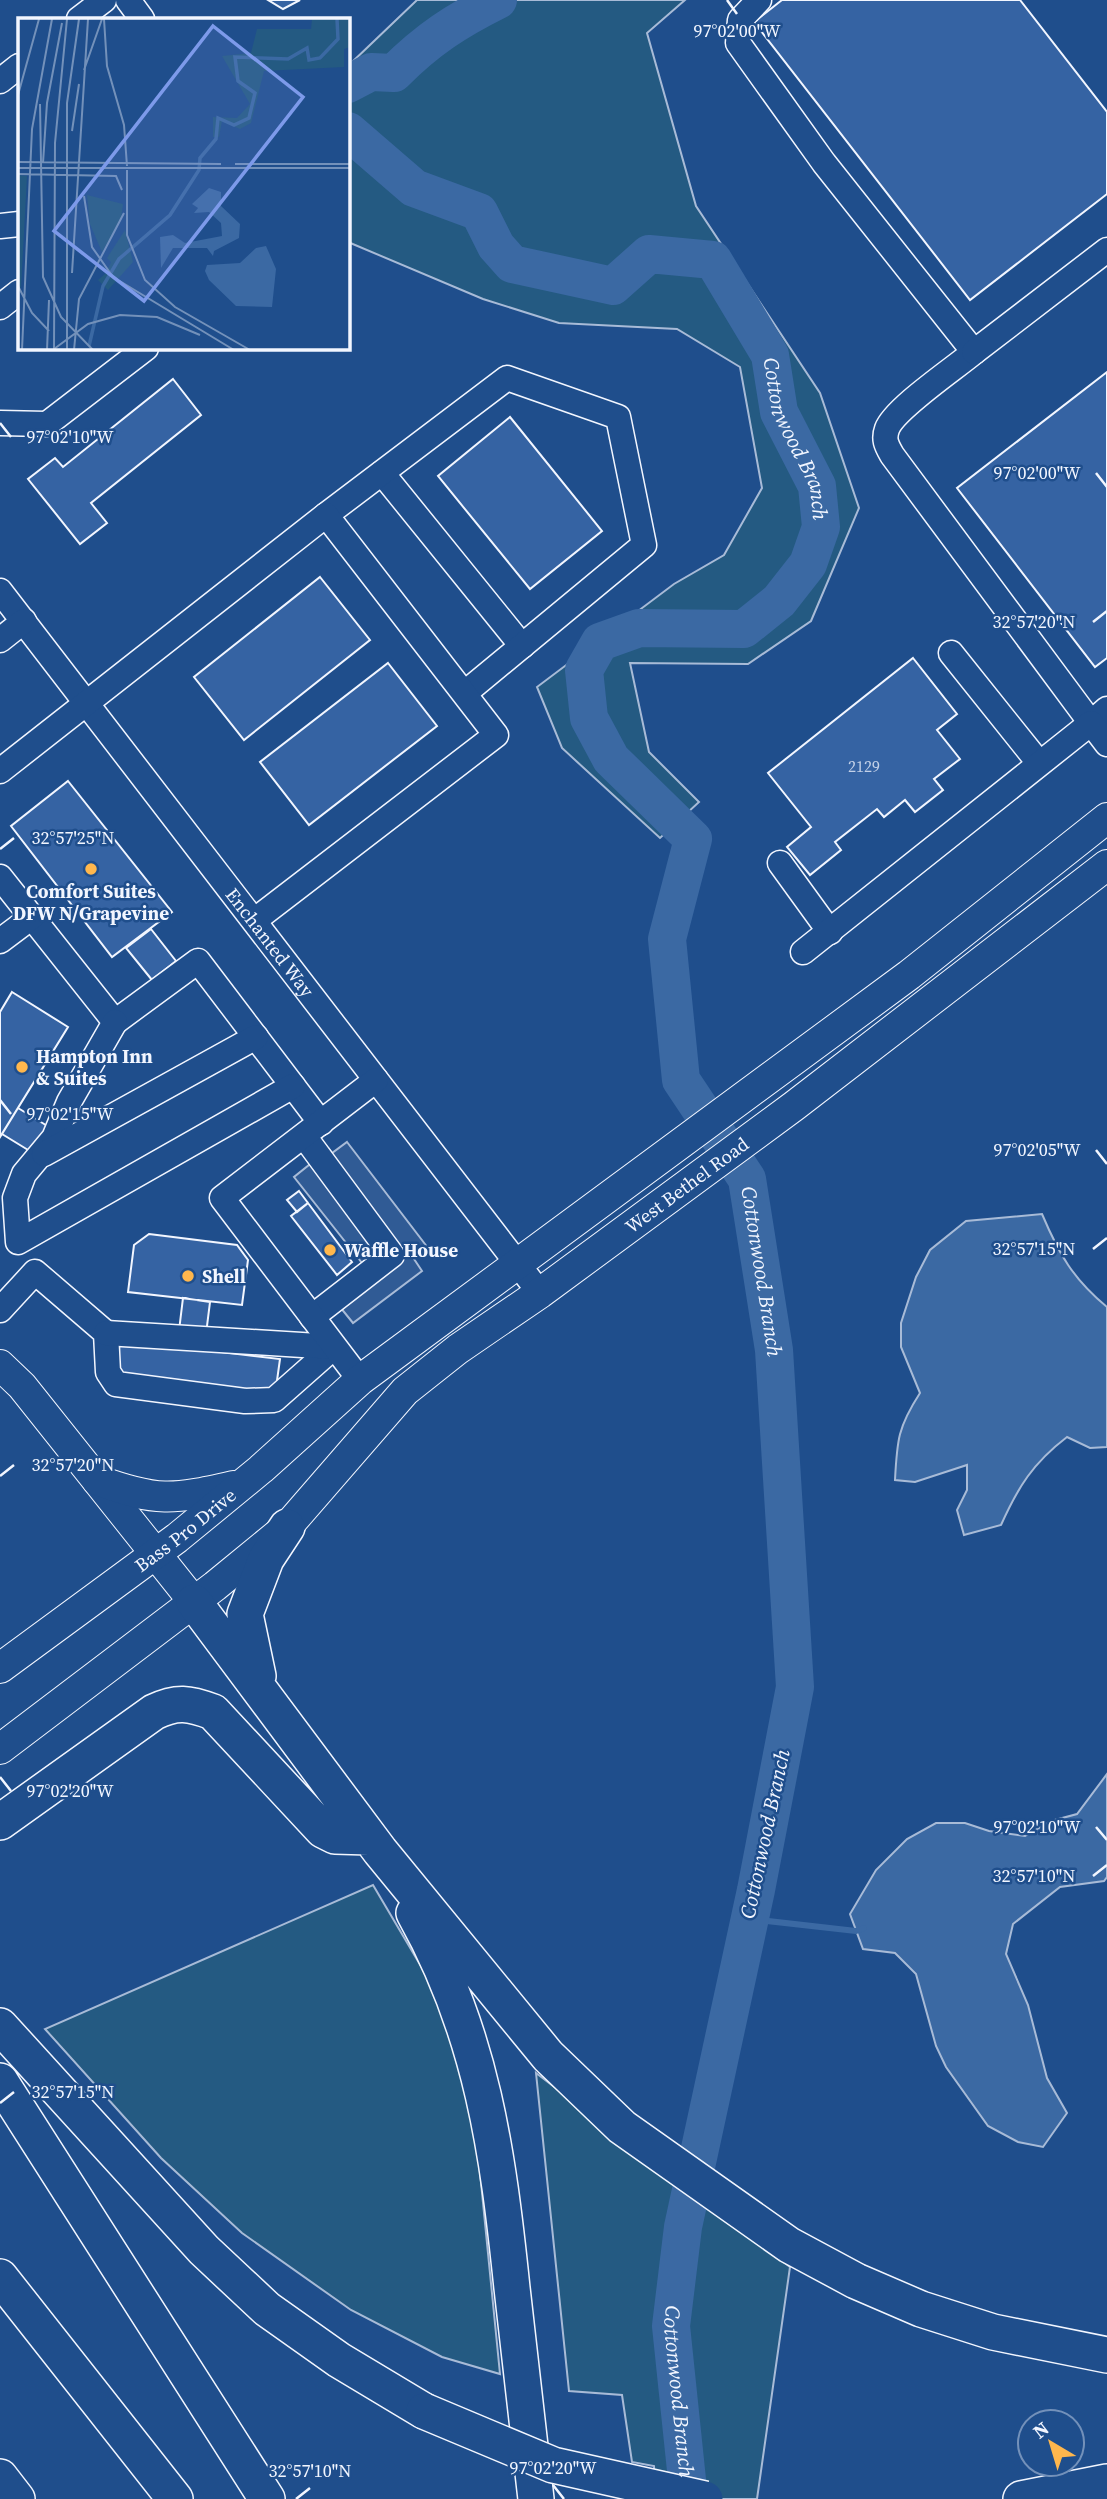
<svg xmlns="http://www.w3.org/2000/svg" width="1107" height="2499" font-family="'Source Serif 4',serif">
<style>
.green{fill:#245a82;stroke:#a8bbd7;stroke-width:2}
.parking{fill:#305b95;stroke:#a8bbd7;stroke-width:2}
.water{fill:#3b69a3;stroke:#a8bbd7;stroke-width:2}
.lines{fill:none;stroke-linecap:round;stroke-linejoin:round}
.stream{stroke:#3b69a3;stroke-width:6}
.river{stroke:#3b69a3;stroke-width:38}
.building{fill:#3563a3;stroke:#f2f6ff;stroke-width:2}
.minor-casing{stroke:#f2f6ff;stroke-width:27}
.major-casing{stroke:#f2f6ff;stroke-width:32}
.highway-casing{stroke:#f2f6ff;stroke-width:38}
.minor{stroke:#1f4e8c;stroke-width:24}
.major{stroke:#1f4e8c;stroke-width:30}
.highway{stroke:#1f4e8c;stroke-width:35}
.highway-bridge-casing{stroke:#f2f6ff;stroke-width:38;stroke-linecap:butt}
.highway-bridge{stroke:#1f4e8c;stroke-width:35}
.ticks{fill:none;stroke:#f2f6ff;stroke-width:2.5}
.poi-dot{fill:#ffb74d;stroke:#1f4e8c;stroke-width:2.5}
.labels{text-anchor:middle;stroke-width:5;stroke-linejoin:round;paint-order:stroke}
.number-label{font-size:16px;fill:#c3d1e8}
.poi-label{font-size:19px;font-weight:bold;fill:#f2f6ff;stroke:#1f4e8c;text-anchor:start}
.street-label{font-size:19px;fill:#f2f6ff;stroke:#1f4e8c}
.water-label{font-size:21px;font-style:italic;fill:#f2f6ff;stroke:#1f4e8c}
.inset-river{fill:none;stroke:#3b69a3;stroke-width:3.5}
.inset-road{fill:none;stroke:#7391ba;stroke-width:2}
.view{fill:#7d9aea;fill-opacity:0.15;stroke:#7d9aea;stroke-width:3.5}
.inset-edge{fill:none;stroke:#f2f6ff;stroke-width:3.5}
.ticks-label{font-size:18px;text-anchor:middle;fill:#f2f6ff;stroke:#1f4e8c;stroke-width:5;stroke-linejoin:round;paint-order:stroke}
</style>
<rect width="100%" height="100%" fill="#1f4e8c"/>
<path class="green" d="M417,0H685L647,33L696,206L820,393L859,508L811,621L748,664L630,663L649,752L699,802L660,838L562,748L537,687L674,584L724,555L762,488L740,367L677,329L559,323L483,299L348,242V66Z
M373,1885L451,2017L472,2092L500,2374L442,2357L351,2310L242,2233L161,2158L45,2029Z
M536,2073L790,2267L757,2499H655L654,2466L632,2462L622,2395L569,2391Z"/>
<path class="parking" d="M347,1142L428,1248L414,1259L422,1271L353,1323L327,1291L362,1263L294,1177L329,1149L332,1153Z"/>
<path class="water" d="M1042,1214C1059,1254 1073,1279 1107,1307V1447L1090,1448L1067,1437C1033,1463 1018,1487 1001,1525L964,1535L957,1510L967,1490V1465L915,1482L895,1480C897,1440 898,1427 920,1393L901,1347V1323L916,1277L930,1250L966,1221Z
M1107,1774V1877L1104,1881L1060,1887L1013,1924L1006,1954L1028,2005L1047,2078L1067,2113L1043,2147L1018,2142L988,2126L946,2067L936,2046L916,1974L895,1953L863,1949L850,1914L876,1870L907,1839L936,1823H965L989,1831L1025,1836L1051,1821L1077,1814Z"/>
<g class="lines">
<path class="stream" d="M750,1919L856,1931L864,1928"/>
<g class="river">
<path d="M348,84L371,72L394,73C428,39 456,21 498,0"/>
<path id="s1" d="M348,131L414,188L479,212L496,246L512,264L613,286L649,254L713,260L770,355L779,412L817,486L821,527L808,564L779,601L744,629L639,628L600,642L584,670L589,718L611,759L693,839L667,939L681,1080L747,1179L774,1350L795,1687L756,1890L683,2227L671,2326L689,2499"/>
</g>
</g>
<path class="building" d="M268,0H300L283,9Z
M782,0H1020L1107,112V194L970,300L754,22Z
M1107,372V658L1095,667L957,488Z
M173,379L201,415L91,503L107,523L80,544L28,479L55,458L63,467Z
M510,417L602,531L530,589L438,476Z
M320,577L370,640L244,740L194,677Z
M913,658L957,714L937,730L960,759L934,779L943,790L915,812L905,800L884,817L877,809L835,842L841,850L810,875L787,847L811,827L768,773Z
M388,663L437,726L309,825L260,762Z
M68,781L172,912L112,957L11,826Z
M151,929L176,961L152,980L126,948Z
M12,992L68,1027L0,1137V1012Z
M18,1108L49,1127L33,1153L2,1134Z
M299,1191L308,1203L297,1212L287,1200Z
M308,1203L352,1262L337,1275L291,1216Z
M149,1234L237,1245L248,1260L242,1305L128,1292L134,1245Z
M183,1298L210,1302L204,1350L280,1359L275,1395L116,1376L120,1340L177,1347Z"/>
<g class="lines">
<defs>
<g id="minor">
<path d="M128,0L142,19"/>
<path d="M759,0L740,20L738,43L824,163L974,352C955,368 894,409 887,429C883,440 887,446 892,455L1091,723L1107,709"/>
<path d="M79,19L104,0"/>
<path d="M0,81L19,66"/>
<path d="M0,226L19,224"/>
<path d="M0,307L19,292"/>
<path d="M974,352L1107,250"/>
<path d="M0,423L47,424L146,348"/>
<path d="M382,473L522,646"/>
<path d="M326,515L507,378L618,417L644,545L465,693"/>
<path id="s2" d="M0,591L540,1293"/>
<path d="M0,640L24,621"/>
<path d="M951,653L1039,763"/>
<path d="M0,771L326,515L496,735L255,920"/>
<path d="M780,863L830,932"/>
<path d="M0,877L115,1022L198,961L321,1123"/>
<path d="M0,941L32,917"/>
<path d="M803,952L1091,723L1107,744"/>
<path d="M115,1022L69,1102L54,1138L24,1174L15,1198L18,1242L293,1086"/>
<path d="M304,1136L392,1255L312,1317"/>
<path d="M44,1154L256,1037"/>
<path d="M0,1310L35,1272L106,1333L108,1372L116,1384L245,1401L274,1400L334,1347"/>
<path d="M106,1333L334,1347"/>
<path d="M360,1380L222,1198L376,1080"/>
</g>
<g id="major">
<path d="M0,1365L22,1386L194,1602"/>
<path d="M97,1480C157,1502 172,1500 233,1486"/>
<path id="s3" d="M0,1668L177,1538L261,1469L360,1380L909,975L1107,818"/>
<path id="s4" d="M0,1749L215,1586L287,1527L405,1391L458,1349L540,1293L794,1106L1107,865"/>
</g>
<path id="highway" d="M194,1602L380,1851L548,2056L622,2127L789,2245L856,2281L921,2309L993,2332L1107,2355
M258,1676L245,1614L266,1559L287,1527
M0,1822L154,1712C177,1701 189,1703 213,1712L323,1830L335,1836L369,1837
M414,1913C482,2034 498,2153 512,2288C520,2359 528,2429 536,2499
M0,2026L204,2250L267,2309L339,2360L424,2411
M0,2081L267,2499
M0,2277L175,2499
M0,2477L17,2499
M1021,2499L1107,2482"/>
</defs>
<use href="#minor" class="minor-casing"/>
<use href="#major" class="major-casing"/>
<use href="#highway" class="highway-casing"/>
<use href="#minor" class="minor"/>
<use href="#major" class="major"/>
<use href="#highway" class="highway"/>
<defs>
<path id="highway-bridge" d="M424,2411L553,2465L705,2499"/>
</defs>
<use href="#highway-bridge" class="highway-bridge-casing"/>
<use href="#highway-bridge" class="highway-bridge"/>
</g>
<path class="ticks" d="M727,0L737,14M0,423L11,437M1096,473L1107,487M1093,622L1107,611M0,849L14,838M0,1100L11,1114M1096,1150L1107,1164M1093,1249L1107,1238M0,1476L14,1465M0,1777L11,1791M1096,1827L1107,1840M1093,1876L1107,1865M0,2103L14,2092M553,2485L564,2499M296,2499L310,2488"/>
<g class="poi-dot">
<circle cx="91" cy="869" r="7"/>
<circle cx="22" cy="1067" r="7"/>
<circle cx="330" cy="1250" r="7"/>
<circle cx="188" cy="1276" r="7"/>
</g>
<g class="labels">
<g class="number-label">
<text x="864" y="772">2129</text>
</g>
<g class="poi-label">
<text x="91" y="898" text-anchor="middle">Comfort Suites<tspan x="91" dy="22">DFW N/Grapevine</tspan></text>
<text x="36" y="1063">Hampton Inn<tspan x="36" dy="22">&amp; Suites</tspan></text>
<text x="344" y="1257">Waffle House</text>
<text x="202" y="1283">Shell</text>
</g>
<g class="street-label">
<text dy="7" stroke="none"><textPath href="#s2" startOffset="443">Enchanted Way</textPath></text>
<text dy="7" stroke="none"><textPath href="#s4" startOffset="892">West Bethel Road</textPath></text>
<text dy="7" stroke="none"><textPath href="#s3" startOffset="231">Bass Pro Drive</textPath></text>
</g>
<g class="water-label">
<text dy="7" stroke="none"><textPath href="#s1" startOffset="634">Cottonwood Branch</textPath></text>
<text dy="7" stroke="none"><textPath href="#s1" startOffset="1704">Cottonwood Branch</textPath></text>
<text transform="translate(765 1834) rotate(-78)" y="7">Cottonwood Branch</text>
<text dy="7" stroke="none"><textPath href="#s1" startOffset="2838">Cottonwood Branch</textPath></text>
</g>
</g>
<g transform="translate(18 18)">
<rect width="332" height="332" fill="#1f4e8c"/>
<path d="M294,1H332V29L326,31V49L246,53L233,105L222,111L204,103L201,119H195V99L219,100L232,86L204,38L233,35L239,11H293ZM0,157L9,158L3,271L0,263ZM69,177L105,186L103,202L84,234L72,206ZM107,212L115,244L90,272L80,262L88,255L93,244L89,240Z" fill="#245a82"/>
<path d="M191,170L203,174V188L222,206L221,220L196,233L195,238L189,230H155L143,250L142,219L155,217L167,225L204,218L203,205L191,194L176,195L180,190L174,186ZM248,228L258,251L254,289L218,288L191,262L187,253L189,247L222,245L238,230Z" fill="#3b69a3"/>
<path class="inset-river" d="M71,328L85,268L101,241L152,197L181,152L182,140L198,121L200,100L216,107L231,100L237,75L220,63L217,39L270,41L289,30L291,42L302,40L320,21L319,1"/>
<path class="inset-road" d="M86,1L89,48L106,107L109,148M66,52L84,1M0,77L21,1M22,86L25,259L43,299L75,332M54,113L61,66M0,144L203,146M25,145L29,85L44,5M217,146H333M0,150H333M109,152V217L127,262L157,289L232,332M0,156L98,158L104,172M66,178L74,229L95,259L216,332M54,255L70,1M0,268L14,295L31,313M36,331L70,306L102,297L139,299L182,317M4,332L14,111L34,1M29,332L31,282M36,332L37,125L49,1M49,332V85L61,1M56,332L61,281L106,195"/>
<path class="view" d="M195,8L285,79L126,283L36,213Z"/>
<rect width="332" height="332" class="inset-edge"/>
</g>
<g class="ticks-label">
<text x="737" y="37">97°02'00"W</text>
<text x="70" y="443">97°02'10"W</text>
<text x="1037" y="479">97°02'00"W</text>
<text x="1034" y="628">32°57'20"N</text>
<text x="73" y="844">32°57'25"N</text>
<text x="70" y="1120">97°02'15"W</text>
<text x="1037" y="1156">97°02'05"W</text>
<text x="1034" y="1255">32°57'15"N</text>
<text x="73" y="1471">32°57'20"N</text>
<text x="70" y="1797">97°02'20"W</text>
<text x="1037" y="1833">97°02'10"W</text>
<text x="1034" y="1882">32°57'10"N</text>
<text x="73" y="2098">32°57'15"N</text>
<text x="553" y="2474">97°02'20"W</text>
<text x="310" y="2477">32°57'10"N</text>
</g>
<g transform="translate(1051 2443) rotate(322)"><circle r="33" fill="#1f4e8c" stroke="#7391ba" stroke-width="2"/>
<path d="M0-5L12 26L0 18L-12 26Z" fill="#ffb74d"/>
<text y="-10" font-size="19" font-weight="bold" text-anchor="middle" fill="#f2f6ff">N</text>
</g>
</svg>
